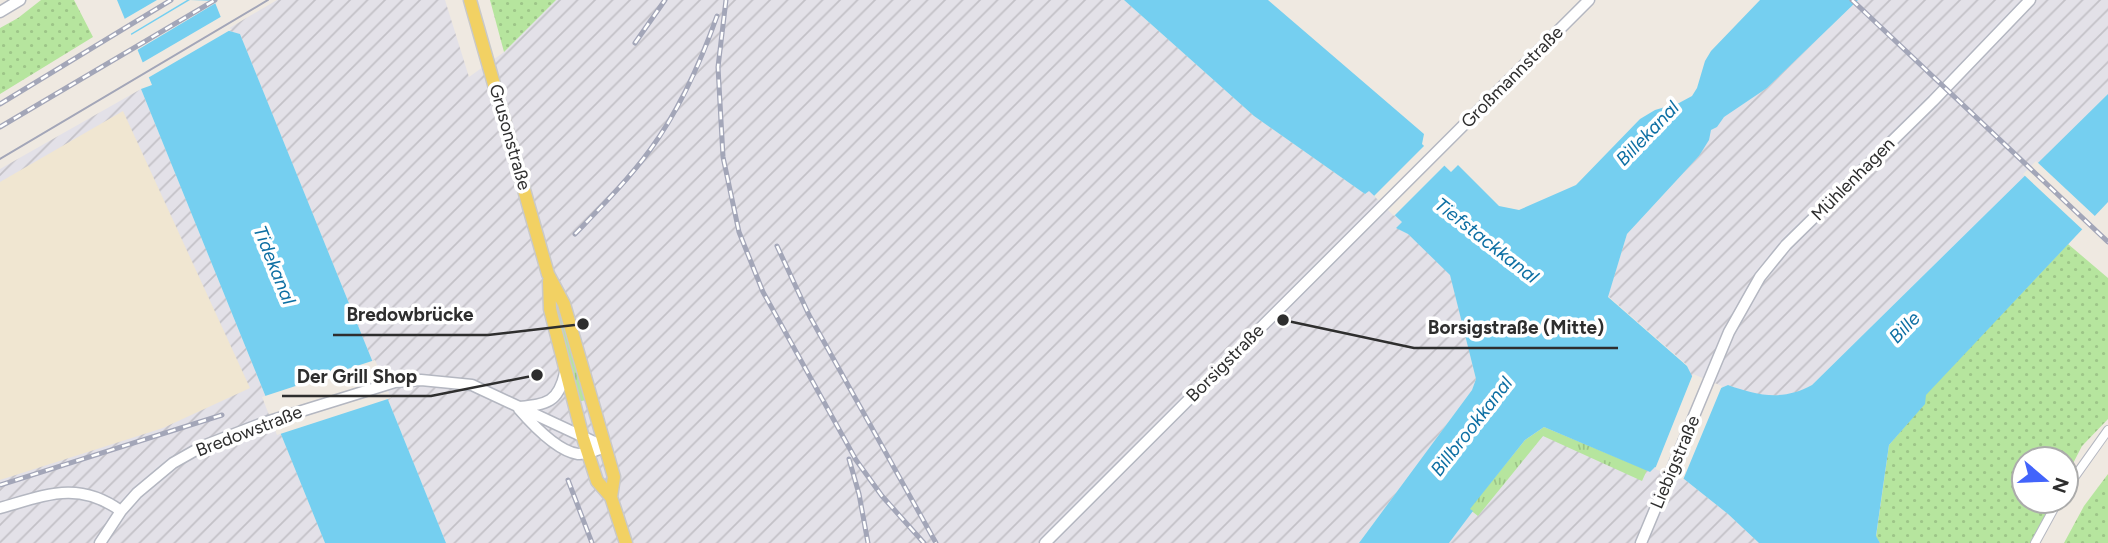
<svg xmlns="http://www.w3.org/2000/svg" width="2108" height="543" font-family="Figtree,sans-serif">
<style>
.industrial{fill:url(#industrial-furrows)}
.education{fill:#f0e6d1}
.grass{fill:url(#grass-tufts)}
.park{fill:url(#park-dots)}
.water{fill:#75cff0}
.pier{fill:#efe9e1}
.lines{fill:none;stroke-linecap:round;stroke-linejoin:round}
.street-casing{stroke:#b4b7c1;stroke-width:10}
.secondary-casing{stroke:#b4b7c1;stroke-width:13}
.primary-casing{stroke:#c9c9c9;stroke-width:15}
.street{stroke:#fff;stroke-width:8}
.secondary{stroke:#fff;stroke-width:10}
.primary{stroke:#f2d163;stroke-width:12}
.tram{stroke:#a3a6b8;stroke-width:2}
.rail-casing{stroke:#a3a6b8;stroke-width:5}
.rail{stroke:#fff;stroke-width:2.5;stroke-dasharray:8;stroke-linecap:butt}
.labels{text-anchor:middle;stroke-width:7;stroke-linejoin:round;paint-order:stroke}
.street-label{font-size:18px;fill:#2e2e2e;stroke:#fff}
.water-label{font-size:19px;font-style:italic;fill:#0d6fa3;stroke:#fff}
.leader{fill:none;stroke:#2e2e2e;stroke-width:2.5}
.callout-dot{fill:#2e2e2e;stroke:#fff;stroke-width:2.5}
.callout-label{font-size:19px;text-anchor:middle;font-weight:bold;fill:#2e2e2e;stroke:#fff;stroke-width:7;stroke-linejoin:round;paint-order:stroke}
</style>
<defs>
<pattern id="industrial-furrows" width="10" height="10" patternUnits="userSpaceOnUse" patternTransform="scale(1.75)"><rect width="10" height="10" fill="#e3e1e8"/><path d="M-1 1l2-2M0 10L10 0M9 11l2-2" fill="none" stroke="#c3c1c7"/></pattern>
<pattern id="grass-tufts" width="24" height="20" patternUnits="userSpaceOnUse" patternTransform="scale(1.75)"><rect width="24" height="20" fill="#b6e59e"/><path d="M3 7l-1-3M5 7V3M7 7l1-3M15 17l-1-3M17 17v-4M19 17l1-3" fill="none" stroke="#9dc588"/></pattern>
<pattern id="park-dots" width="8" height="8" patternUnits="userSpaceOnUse" patternTransform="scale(1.75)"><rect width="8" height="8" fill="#b6e59e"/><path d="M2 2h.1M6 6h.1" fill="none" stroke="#9dc588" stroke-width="1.8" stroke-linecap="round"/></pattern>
</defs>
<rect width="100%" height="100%" fill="#efe9e1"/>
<path class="industrial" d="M277,0H445L469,77L504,52L556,0H1124L1254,116L1365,194L1369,190L1402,222L1397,228L1408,234L1450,274L1476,379L1472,390L1359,543H446L240,34L226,30Z
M1858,0H2108V94L1812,385L1800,391L1782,396L1754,395L1728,385L1721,388L1691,376L1687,365L1608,296L1627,234L1699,156L1711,130L1717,127L1723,117L1767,88Z
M141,89L199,232L325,543H0V169Z
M1544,427L1650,472L1655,467L1684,479L1728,514L1759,543H1449L1472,511Z"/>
<path class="education" d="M123,111L250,388L163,428L0,480V182Z"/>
<path class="grass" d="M560,311L586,400L578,402L557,312Z
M1544,427L1647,470L1642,481L1543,436L1478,516L1469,509L1525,440Z"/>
<path class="park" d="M41,0H74L93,37L0,94V28L18,18Z
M490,0H556L504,52Z
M2068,244L2108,278V419L2082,446L2066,477V459H2024V501H2054L2033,543H1880L1876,537L1889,445L1924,404L1925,395Z
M2108,474V543H2064L2084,506Z"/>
<path class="water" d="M117,0H214L226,30L240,34L446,543H325L141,89L152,85Z
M1124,0H1268L1424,134L1422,144L1451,172L1458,165L1499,206L1519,210L1576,185L1640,119L1655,110L1679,103L1692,96L1697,88L1705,61L1711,51L1760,0H1858L1767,88L1724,117L1717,127L1711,130L1709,140L1699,156L1627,234L1608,297L1687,366L1692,376L1721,388L1728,385C1758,396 1783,401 1812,385L2108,94V202L1926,395L1925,404L1889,445L1876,536L1880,543H1759L1728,514L1684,479L1655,467L1650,472L1544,427L1525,440L1470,509L1473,511L1449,543H1359L1472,390L1476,379L1450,275L1408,234L1396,228L1402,222L1369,191L1365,194L1254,116Z"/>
<path class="pier" d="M157,0H187L127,36L121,21Z
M190,0L219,1L134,52L128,37Z
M224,15L228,28L232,29L146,79L140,64Z
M1425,145L1445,165L1394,216L1374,196Z
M2036,161L2097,218L2084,231L2023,174Z
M375,360L391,398L277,435L262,397Z
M1693,374L1722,386L1683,480L1655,469Z"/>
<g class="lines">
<defs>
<path id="street" d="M2066,489L2108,430
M2035,543L2058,501"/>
<path id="secondary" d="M0,12L20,0
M519,407C547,404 558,403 565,373
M519,409C532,424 557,451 578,454C587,455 597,450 605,447
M0,508C46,495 78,480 121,511
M100,543L121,511L137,493L173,463L203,446L263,423L395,382L421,380L472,385L605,447
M1045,543L1589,0
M1641,543L1729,332L1760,277L1786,245L1933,101L2030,0"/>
<path id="primary" d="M470,0L548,274L564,304L614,477L611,497
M549,281L550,309L583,438L597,481L611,497L626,543"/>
</defs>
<use href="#street" class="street-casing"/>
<use href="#secondary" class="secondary-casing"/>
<use href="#primary" class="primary-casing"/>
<use href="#street" class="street"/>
<use href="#secondary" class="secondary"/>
<use href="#primary" class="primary"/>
<path class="tram" d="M0,159L268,0"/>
<defs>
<path id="rail" d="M726,0L718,67L723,157L739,232L763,292L856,460L882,496L924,543
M1852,0L2108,242
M635,43L665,0
M0,104L171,0
M0,127L215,0
M575,234C601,207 628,180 650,150C680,109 700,64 717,16
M777,246L809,315L936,543
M849,459L859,494L868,543
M568,480L592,543
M0,485L222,415"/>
</defs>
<use href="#rail" class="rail-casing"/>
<use href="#rail" class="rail"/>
</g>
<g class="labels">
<g class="street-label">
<text transform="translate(1512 77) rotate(-45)" y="6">Großmannstraße</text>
<text transform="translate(510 137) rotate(74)" y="6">Grusonstraße</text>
<text transform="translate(1853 179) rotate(-45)" y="6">Mühlenhagen</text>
<text transform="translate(1225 363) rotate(-45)" y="6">Borsigstraße</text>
<text transform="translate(249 431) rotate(-21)" y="6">Bredowstraße</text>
<text transform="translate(1675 462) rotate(-67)" y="6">Liebigstraße</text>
</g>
<g class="water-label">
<text transform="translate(1647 133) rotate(-46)" y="7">Billekanal</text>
<text transform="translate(1487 240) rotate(38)" y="7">Tiefstackkanal</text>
<text transform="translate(275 265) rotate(68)" y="7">Tidekanal</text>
<text transform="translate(1904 327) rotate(-46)" y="7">Bille</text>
<text transform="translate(1471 426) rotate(-52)" y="7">Billbrookkanal</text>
</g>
</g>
<path class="leader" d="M583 324L488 335H333M1283 320L1414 348H1618M537 375L431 396H282"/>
<g class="callout-dot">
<circle cx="583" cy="324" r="7"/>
<circle cx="1283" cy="320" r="7"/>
<circle cx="537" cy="375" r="7"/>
</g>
<g class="callout-label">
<text x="410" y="321">Bredowbrücke</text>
<text x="1516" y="334">Borsigstraße (Mitte)</text>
<text x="357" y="383">Der Grill Shop</text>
</g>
<g transform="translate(2045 480) rotate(109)"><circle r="33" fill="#ffffff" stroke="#ababab" stroke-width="2"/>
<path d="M0-5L12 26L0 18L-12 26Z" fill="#4264fb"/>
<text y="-10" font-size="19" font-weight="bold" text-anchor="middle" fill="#2e2e2e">N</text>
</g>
</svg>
